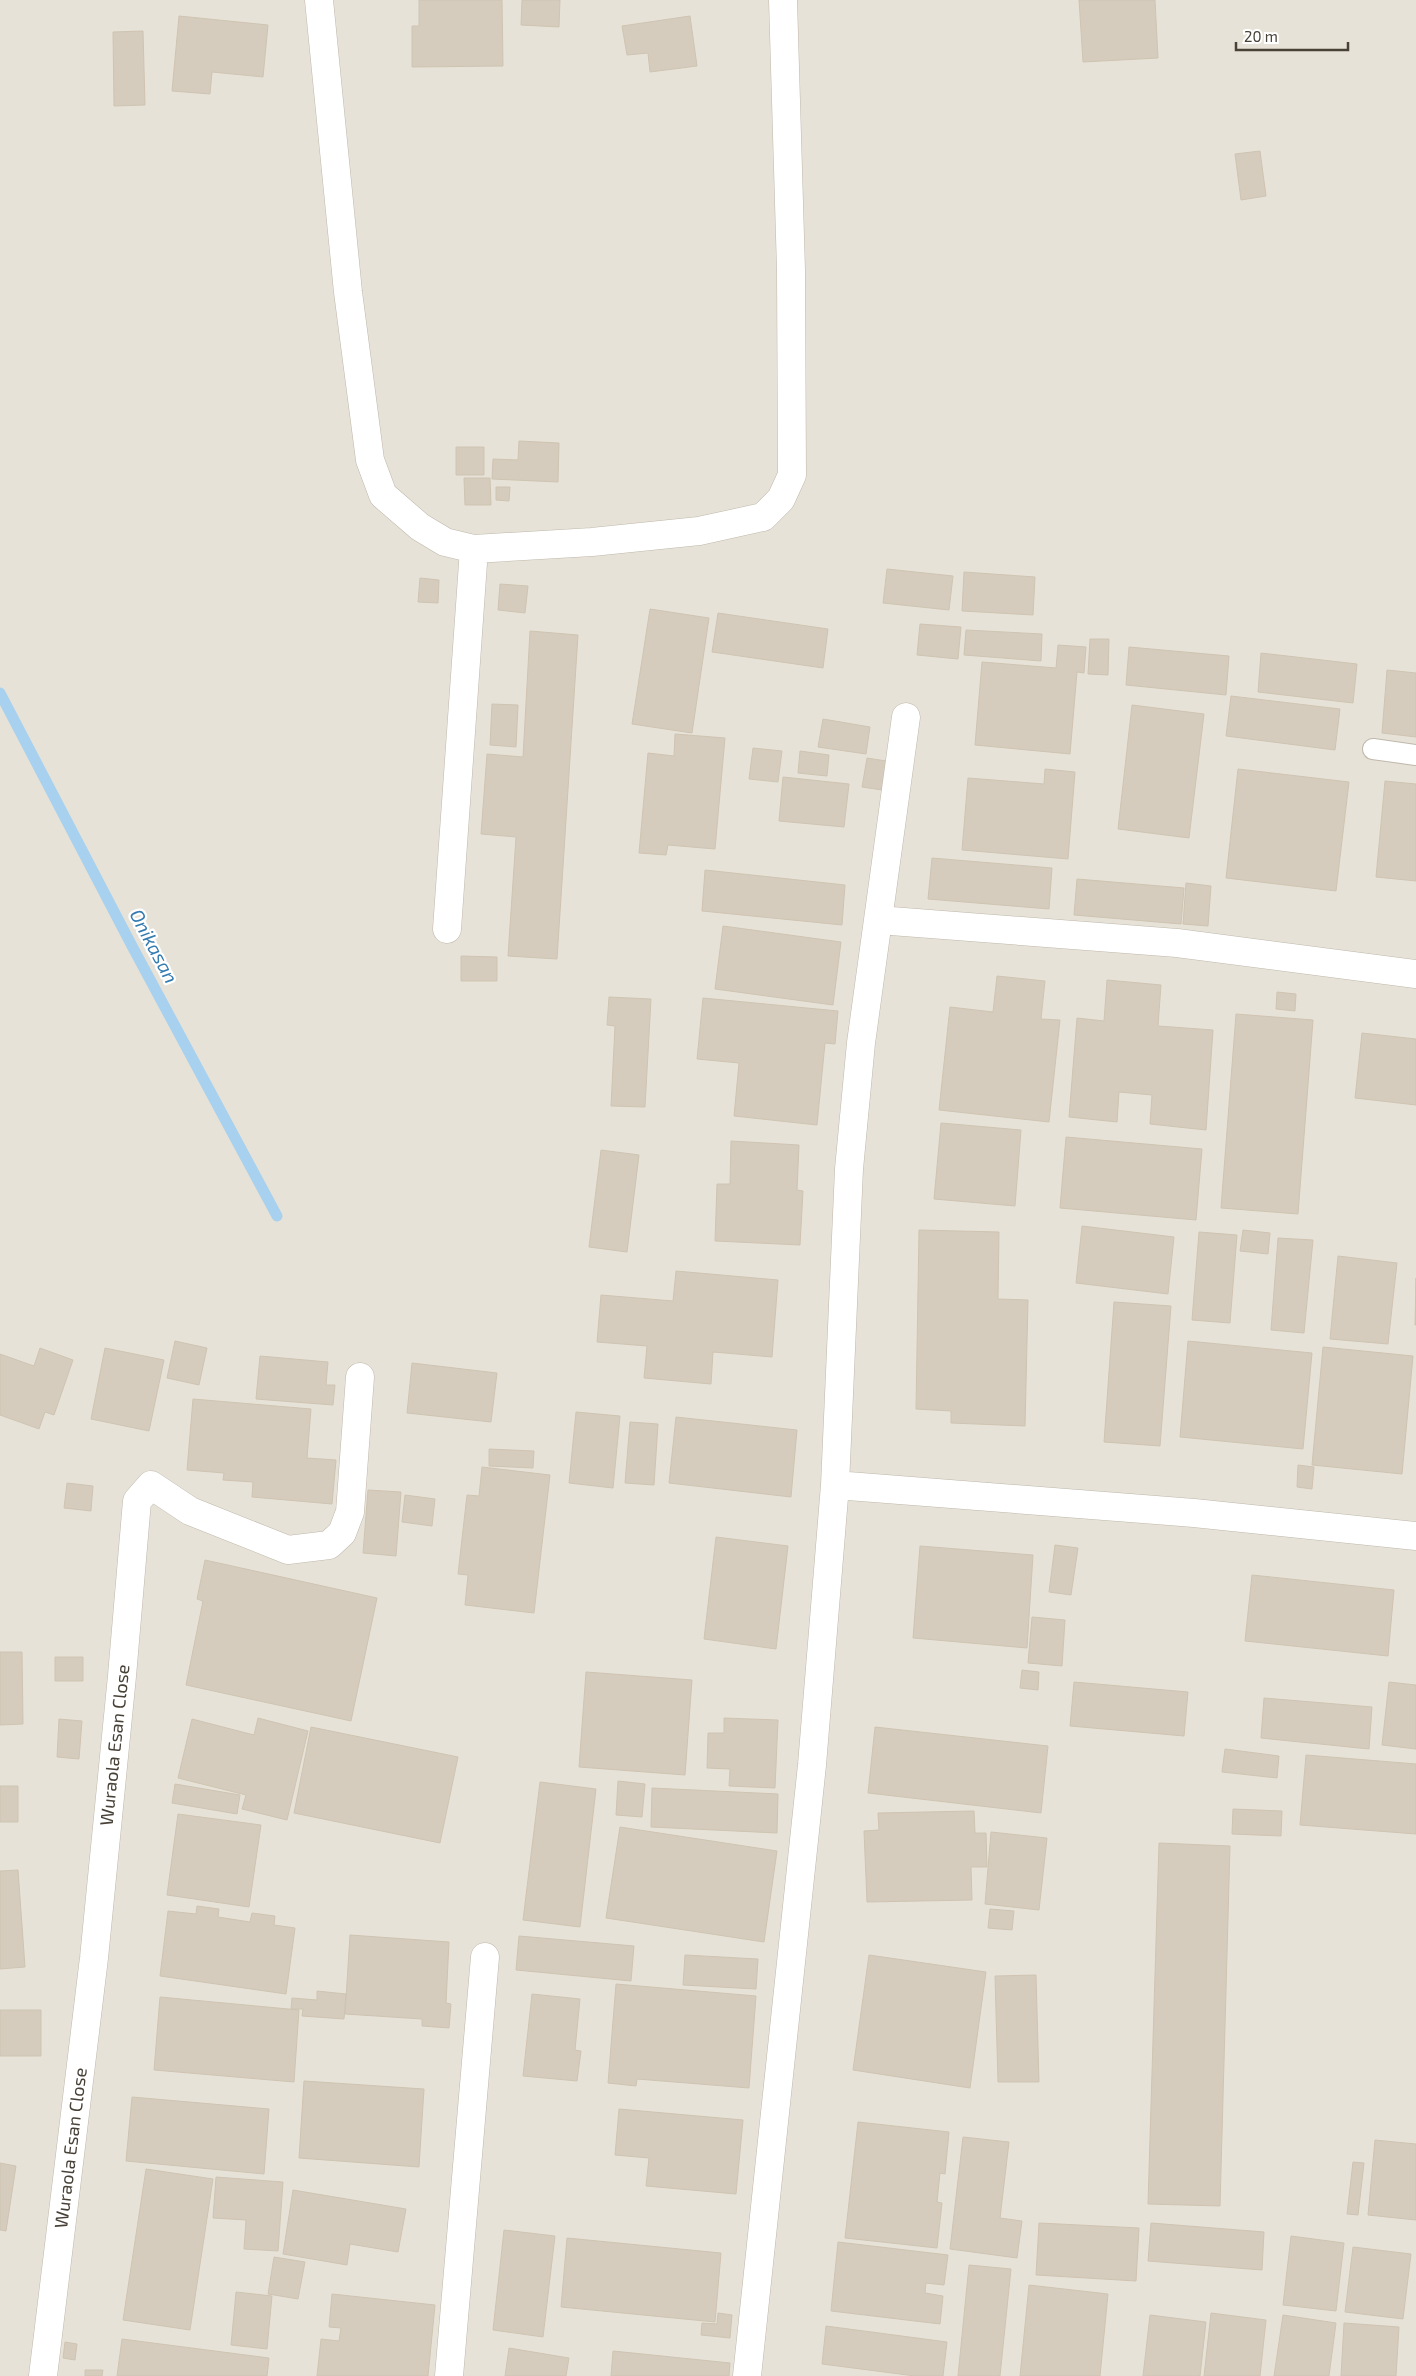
<svg xmlns="http://www.w3.org/2000/svg" width="1416" height="2376" font-family="'Exo 2',sans-serif">
<style>
.residential{fill:#e7e2d7}
.lines{fill:none;stroke-linecap:round;stroke-linejoin:round}
.stream{stroke:#a7d1ee;stroke-width:11}
.building{fill:#d5ccbe;stroke:#cfc4b2}
.service-casing{stroke:#bfb8ab;stroke-width:22}
.minor-casing{stroke:#bfb8ab;stroke-width:29}
.service{stroke:#fff;stroke-width:20}
.minor{stroke:#fff;stroke-width:28}
.labels{text-anchor:middle;stroke-width:4.5;stroke-linejoin:round;paint-order:stroke}
.street-label{font-size:18px;fill:#474137;stroke:#fff}
.water-label{font-size:19px;font-style:italic;fill:#347bb0;stroke:#fff}
</style>
<rect width="100%" height="100%" fill="#f4f0e9"/>
<path class="residential" d="M0,0H1416V2376H0Z"/>
<g class="lines">
<path class="stream" d="M0,693L132,946L277,1216"/>
</g>
<path class="building" d="M419,0H502L503,66L412,67V26H419Z
M522,0H560L559,27L521,25Z
M1079,0H1155L1158,58L1083,62Z
M179,16L268,25L263,77L212,72L210,94L172,91Z
M690,16L697,66L650,72L648,53L627,55L622,26Z
M143,31L145,105L114,106L113,32Z
M1260,151L1266,196L1241,200L1235,154Z
M519,441L559,443L558,482L492,479L493,459L518,460Z
M456,447H484V475H456Z
M464,478H490L491,505H465Z
M496,487H510L509,501L496,500Z
M887,569L953,576L949,610L883,603Z
M964,572L1035,577L1033,615L962,611Z
M420,578L439,580L438,603L418,602Z
M500,584L528,586L525,613L498,610Z
M650,609L709,618L692,733L632,724Z
M718,613L828,629L823,668L712,652Z
M920,624L961,627L958,659L917,655Z
M966,630L1042,634L1041,661L964,655Z
M530,631L578,635L557,959L508,956L516,837L481,834L487,754L523,757Z
M1090,639H1109L1108,675L1088,674Z
M1058,645L1086,647L1084,673L1077,672L1070,754L975,745L982,662L1056,668Z
M1129,647L1229,656L1226,695L1126,685Z
M1261,653L1357,664L1353,703L1258,692Z
M1387,670L1416,673V737L1382,733Z
M1231,696L1340,709L1335,750L1226,736Z
M492,704L518,705L516,747L490,745Z
M1132,705L1204,714L1189,838L1118,829Z
M823,719L870,727L866,754L818,747Z
M675,734L725,738L715,849L668,845L666,855L639,853L648,753L674,756Z
M753,748L782,751L778,782L749,779Z
M800,751L829,755L827,776L798,773Z
M867,758L886,761L882,790L862,787Z
M1045,769L1075,772L1068,859L962,850L968,778L1044,784Z
M1238,769L1349,782L1336,891L1226,878Z
M783,777L849,784L844,827L779,821Z
M1385,781L1416,784V881L1376,877Z
M932,858L1052,868L1049,909L928,899Z
M705,870L845,885L842,925L702,911Z
M1077,879L1184,888L1181,924L1074,915Z
M1186,883L1211,886L1208,926L1183,924Z
M723,926L841,942L833,1005L715,989Z
M461,956L497,957V981H461Z
M997,976L1045,981L1041,1019L1060,1020L1049,1122L939,1110L950,1007L993,1012Z
M1107,980L1161,985L1158,1026L1213,1030L1206,1130L1150,1124L1152,1095L1119,1092L1117,1122L1069,1117L1077,1018L1104,1021Z
M1277,992L1296,994L1295,1011L1276,1009Z
M609,997L651,999L645,1107L611,1106L615,1026L607,1025Z
M703,998L838,1011L835,1044L825,1043L817,1125L734,1116L739,1063L697,1059Z
M1236,1014L1313,1020L1298,1214L1221,1208Z
M1362,1033L1416,1039V1105L1355,1098Z
M941,1123L1021,1130L1015,1206L934,1199Z
M1066,1137L1202,1149L1196,1220L1060,1208Z
M731,1141L799,1145L797,1190L803,1191L800,1245L715,1241L717,1184H730Z
M601,1150L639,1155L627,1252L589,1247Z
M1082,1226L1174,1237L1168,1294L1076,1283Z
M919,1230L999,1232L998,1299L1028,1300L1025,1426L951,1423V1411L916,1409Z
M1243,1230L1270,1233L1268,1254L1240,1251Z
M1199,1232L1237,1235L1230,1323L1192,1320Z
M1278,1238L1313,1240L1304,1333L1271,1330Z
M1338,1256L1397,1263L1388,1344L1330,1339Z
M676,1271L778,1280L772,1357L713,1352L711,1384L644,1378L647,1346L597,1342L601,1295L673,1301Z
M1416,1278V1325H1415Z
M1114,1302L1171,1306L1160,1446L1104,1442Z
M175,1341L207,1348L199,1385L167,1378Z
M1188,1341L1312,1353L1303,1449L1180,1437Z
M1323,1347L1413,1356L1402,1474L1312,1465Z
M40,1348L73,1360L54,1415L45,1412L39,1429L0,1415V1354L34,1366Z
M105,1348L164,1360L149,1431L91,1419Z
M260,1356L328,1362L326,1385H335L333,1405L256,1399Z
M412,1363L497,1373L491,1422L407,1413Z
M193,1399L311,1409L307,1458L336,1460L332,1504L252,1497L253,1482L223,1480L224,1473L187,1470Z
M576,1412L620,1416L613,1488L569,1483Z
M676,1417L797,1430L791,1497L669,1483Z
M630,1422L658,1424L654,1485L625,1483Z
M489,1449L534,1451L533,1468L489,1466Z
M1298,1465L1314,1467L1312,1489L1297,1487Z
M482,1467L550,1475L534,1613L465,1605L468,1575L458,1574L467,1495L479,1496Z
M67,1483L93,1486L91,1511L64,1508Z
M368,1490L401,1492L396,1556L363,1553Z
M405,1495L435,1499L432,1526L402,1522Z
M716,1537L788,1546L776,1649L704,1639Z
M1055,1545L1078,1548L1071,1595L1049,1592Z
M920,1546L1033,1555L1027,1648L913,1638Z
M205,1560L377,1598L351,1721L186,1685L203,1601L197,1599Z
M1252,1575L1394,1590L1388,1656L1245,1641Z
M1032,1617L1065,1620L1062,1666L1028,1663Z
M0,1652H22L23,1724L0,1725Z
M55,1657H83V1681H55Z
M1022,1670L1039,1672L1038,1690L1020,1688Z
M586,1672L692,1680L685,1775L579,1767Z
M1074,1682L1188,1692L1184,1736L1070,1726Z
M1389,1682L1416,1685V1749L1382,1745Z
M1264,1698L1372,1707L1369,1749L1261,1738Z
M258,1718L308,1731L287,1820L242,1809L246,1795L178,1778L192,1719L254,1735Z
M724,1718L778,1720L775,1788L729,1786L730,1769L707,1768L708,1733H724Z
M59,1719L82,1721L79,1759L57,1757Z
M311,1727L458,1757L440,1843L294,1813Z
M875,1727L1048,1746L1041,1813L868,1793Z
M1225,1749L1279,1756L1277,1778L1222,1772Z
M1306,1755L1416,1764V1834L1300,1825Z
M618,1781L645,1784L642,1817L616,1815Z
M540,1782L596,1789L580,1927L523,1920Z
M175,1784L240,1795L237,1814L172,1803Z
M0,1786H18V1822H0Z
M652,1788L778,1794L777,1833L651,1827Z
M1233,1809L1282,1811L1281,1836L1232,1834Z
M974,1811L975,1833H986L987,1867H971L972,1900L867,1902L864,1831L879,1830L878,1813Z
M178,1814L261,1825L249,1907L167,1895Z
M620,1827L777,1851L764,1942L606,1918Z
M991,1832L1047,1838L1039,1910L985,1904Z
M1159,1843L1230,1846L1220,2206L1148,2204Z
M18,1870L25,1967L0,1969V1871Z
M197,1906L219,1909L218,1917L250,1922L252,1913L275,1916L274,1925L295,1928L286,1994L160,1976L168,1911L196,1914Z
M990,1909L1014,1911L1012,1930L988,1928Z
M350,1935L449,1942L446,2003L451,2004L449,2028L422,2026V2019L345,2014Z
M519,1936L634,1946L631,1981L516,1970Z
M685,1955L758,1959L756,1989L683,1985Z
M869,1955L986,1972L970,2088L853,2070Z
M1036,1975L1039,2082H998L995,1976Z
M616,1984L756,1996L749,2088L637,2079L636,2086L608,2083Z
M317,1991L346,1994L344,2019L302,2016L303,2009H291L292,1998L317,2000Z
M532,1994L580,1999L575,2050L581,2051L577,2081L523,2076Z
M160,1997L299,2010L294,2082L154,2070Z
M0,2010H41V2056H0Z
M304,2081L424,2089L419,2167L299,2158Z
M132,2097L269,2109L264,2174L126,2161Z
M619,2109L743,2120L736,2194L646,2186L649,2158L615,2155Z
M858,2122L949,2132L945,2174L940,2173L937,2202L942,2203L937,2248L845,2238Z
M963,2137L1009,2142L1000,2218L1022,2221L1017,2258L950,2249Z
M1375,2140L1416,2144V2220L1368,2215Z
M1353,2162L1364,2163L1358,2215L1347,2214Z
M0,2163L16,2166L6,2231L0,2230Z
M146,2169L213,2179L190,2330L123,2320Z
M216,2177L283,2182L278,2251L244,2249L246,2220L213,2218Z
M293,2190L406,2209L398,2252L350,2244L347,2265L283,2254Z
M1039,2223L1139,2228L1136,2281L1036,2275Z
M1151,2223L1264,2232L1262,2270L1148,2261Z
M504,2230L555,2236L543,2337L493,2330Z
M1291,2236L1344,2243L1336,2311L1283,2305Z
M567,2238L721,2253L715,2322L561,2307Z
M838,2242L948,2255L944,2285L926,2283L925,2293L943,2296L940,2324L831,2311Z
M1353,2247L1411,2254L1403,2319L1345,2312Z
M274,2257L305,2262L298,2299L268,2294Z
M969,2265L1011,2269L1000,2376H958Z
M1029,2285L1108,2294L1100,2376H1020Z
M236,2292L272,2296L267,2349L231,2345Z
M332,2294L435,2305L428,2376H317L321,2339L339,2341L341,2328L329,2327Z
M718,2313L732,2315L730,2338L701,2335L702,2323L717,2324Z
M1211,2313L1266,2320L1260,2376H1204Z
M1150,2315L1206,2322L1200,2376H1143Z
M1283,2315L1336,2323L1329,2376H1274Z
M1344,2323L1399,2327L1396,2376H1341Z
M826,2326L947,2342L943,2376H915L822,2364Z
M122,2339L269,2358L267,2376H117Z
M65,2342L77,2344L75,2360L63,2358Z
M509,2348L569,2358L566,2376H505Z
M613,2351L730,2363L729,2376H611Z
M85,2370H103L102,2376H85Z"/>
<g class="lines">
<defs>
<path id="service" d="M1373,749L1416,755"/>
<path id="minor" d="M319,0L348,292L370,460L383,495L420,527L445,542L474,549L592,542L699,531L763,517L781,499L792,475L791,270L783,0
M878,920L1177,943L1416,974
M447,929L474,549
M835,1485L1194,1513L1416,1536
M43,2376L94,1958L122,1676L137,1501L151,1485L190,1511L288,1550L329,1545L342,1533L350,1512L360,1377
M449,2376L485,1957
M747,2376L812,1765L835,1485L849,1169L861,1043L906,717"/>
</defs>
<use href="#service" class="service-casing"/>
<use href="#minor" class="minor-casing"/>
<use href="#service" class="service"/>
<use href="#minor" class="minor"/>
</g>
<g class="labels">
<g class="street-label">
<text transform="translate(115 1745) rotate(-84)" y="6">Wuraola Esan Close</text>
<text transform="translate(71 2148) rotate(-83)" y="6">Wuraola Esan Close</text>
</g>
<g class="water-label">
<text transform="translate(154 946) rotate(62)" y="7">Onikasan</text>
</g>
</g>
<path d="M1236 42v8h112v-8" fill="none" stroke="#474137" stroke-width="2.5"/>
<text x="1244" y="42" font-size="15" fill="#474137" stroke="#ffffff" stroke-width="4" paint-order="stroke">20 m</text>
</svg>
